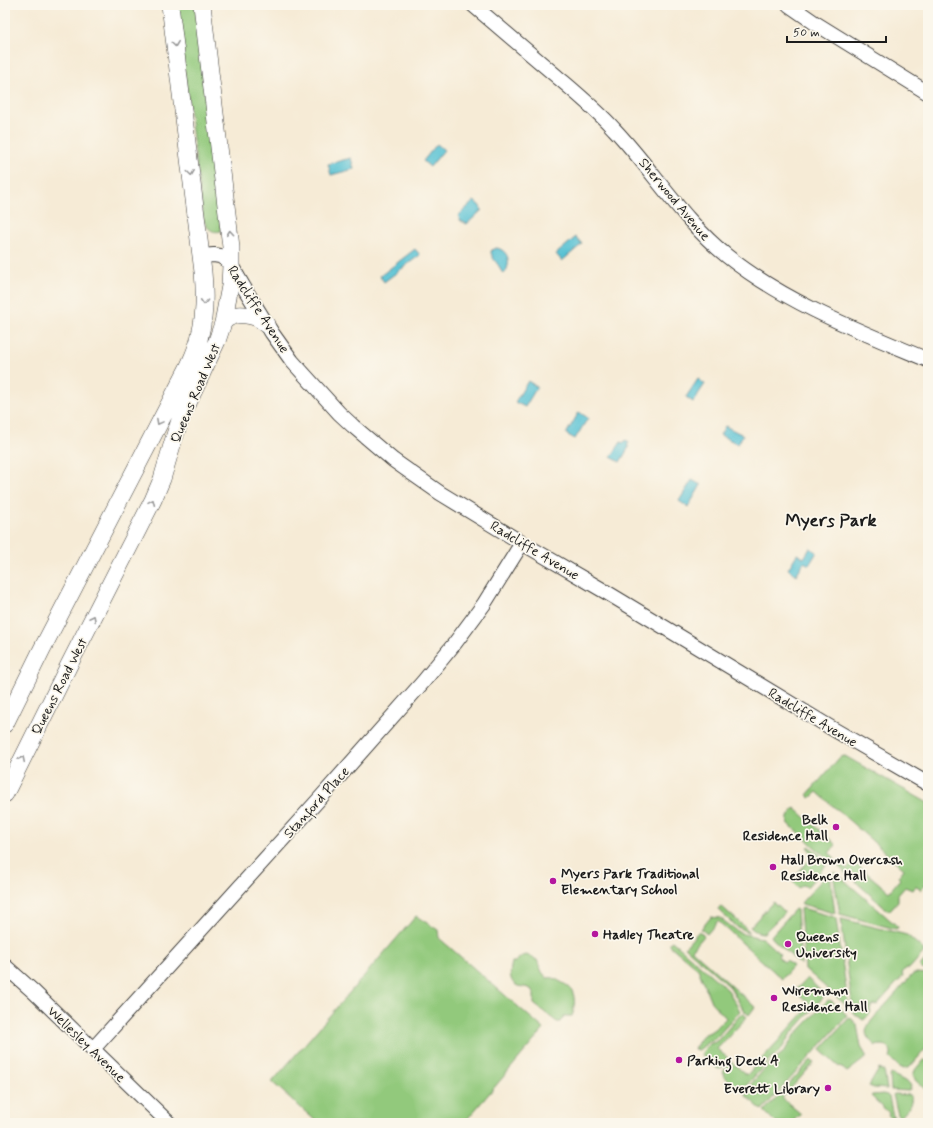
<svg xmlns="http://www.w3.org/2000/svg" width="933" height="1128" font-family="Mynerve,sans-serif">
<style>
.green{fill:#92c97b;stroke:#57724c}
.water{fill:#57c1d3;stroke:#3a6e78}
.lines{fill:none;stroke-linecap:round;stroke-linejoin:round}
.minor-casing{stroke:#3d3b38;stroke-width:16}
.tertiary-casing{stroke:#3d3b38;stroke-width:18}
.minor{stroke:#fff;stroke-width:14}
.tertiary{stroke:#fff;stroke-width:17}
.oneway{stroke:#999}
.poi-dot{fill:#b5179e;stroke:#fbf7ec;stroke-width:1.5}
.labels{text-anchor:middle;stroke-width:3.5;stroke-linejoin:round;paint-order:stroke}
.street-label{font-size:14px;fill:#1c1c1c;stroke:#fbf7ec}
.poi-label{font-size:14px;font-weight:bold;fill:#1c1c1c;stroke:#fbf7ec;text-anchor:start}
.district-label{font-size:18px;font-weight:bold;fill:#1c1c1c;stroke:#fbf7ec}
</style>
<rect width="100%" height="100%" fill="#fbf7ec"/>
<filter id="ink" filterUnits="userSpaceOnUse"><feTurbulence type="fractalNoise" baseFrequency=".025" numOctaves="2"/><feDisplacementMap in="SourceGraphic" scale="8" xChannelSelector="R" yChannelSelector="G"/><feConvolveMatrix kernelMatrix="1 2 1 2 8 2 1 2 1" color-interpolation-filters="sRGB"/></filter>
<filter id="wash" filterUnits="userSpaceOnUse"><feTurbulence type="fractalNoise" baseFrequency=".012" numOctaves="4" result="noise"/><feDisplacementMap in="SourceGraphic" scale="16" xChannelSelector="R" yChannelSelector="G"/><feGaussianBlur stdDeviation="0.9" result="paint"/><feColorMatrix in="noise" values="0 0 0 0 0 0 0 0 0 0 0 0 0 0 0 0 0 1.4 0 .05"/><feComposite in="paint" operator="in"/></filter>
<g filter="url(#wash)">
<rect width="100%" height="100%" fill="#f6ebd6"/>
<path class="green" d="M176,5H195L221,231C211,234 206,227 203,218Z
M845,756L928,803V882L921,890L915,886L912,890L905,887L898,895V901L890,910H887L856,882L857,880L855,876L851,874L849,876L838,866L839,862L847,869L854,862L889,892L900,879L898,877L904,869L817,792L810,798L807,795L840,757Z
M795,808L836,845L829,853L835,858L833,860L828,859L789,824C785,817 791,813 795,808Z
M808,846C814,850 825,857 826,865L807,887L803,885L799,888L791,880L814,855L807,847Z
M835,872L897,926L898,928L895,929L840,914L833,874V873Z
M828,873L830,875L835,913H833L802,904L801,903Z
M773,902L776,906L778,905L783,910L784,913L764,933C758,933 754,931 750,927Z
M721,906L748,930L749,932L737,927L718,910Z
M802,908L834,917L836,919L849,1008L805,969L800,910V909Z
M795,909L797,910L801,965L773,939L771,936Z
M416,916L438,930L439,938L544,1029L464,1123H318L272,1082Z
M711,917L720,918L736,930L743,934L762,938L780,954L778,956L781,960L785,962L787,960L793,966L782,979L718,921L707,934L701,929Z
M841,919H842L907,935L923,949L924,952L909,969L907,968L904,970L902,974L903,976L877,1005L875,1004L871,1006L870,1010L871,1012L865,1019L863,1020L855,1014L853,1011Z
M699,931L704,936L692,950L755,1007L749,1015L744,1011L730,987L685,947Z
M672,941L728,990L740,1011L716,1038L708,1042L699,1050L694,1049L703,1035L710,1032L717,1027L726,1018L711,1002L698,969L668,944Z
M527,955L537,960L542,972L547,978C552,977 555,978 559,981C563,983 567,985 570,988C576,994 575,1009 572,1016H564L560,1022H557L534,1004V994L531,989C527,987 523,987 518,986C508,982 510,971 512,962H515L522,956Z
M928,959V970L921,969L920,966L924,961Z
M916,973L928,974V1046L910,1067L904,1069L898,1066L890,1058C894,1048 885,1043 876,1046C864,1036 863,1031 873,1019L913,974Z
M807,978L825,995L790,1035L781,1050L770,1059L744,1088L738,1089L724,1076L723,1074L724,1070L731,1062L747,1075L811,1005L795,991Z
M828,1000L832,1001L846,1014L847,1016L762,1110L746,1096L747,1092L751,1084L771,1062L784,1052L793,1037Z
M742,1013L747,1017L717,1049L729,1059L721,1068L718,1069L702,1056V1053L709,1044L715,1042L719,1039Z
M851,1018L857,1025L861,1047L867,1057L847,1072L840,1066L839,1067L820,1050L848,1019Z
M924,1059L926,1061L928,1060V1092L916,1081L913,1076L915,1070Z
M811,1060L814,1063L782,1098L801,1114L795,1119L793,1123H776L764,1111Z
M879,1069L884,1071L887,1089L874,1088L869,1086Z
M891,1074L909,1083L911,1086L909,1091H908L891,1090L890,1077Z
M883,1094L887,1095L889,1097L894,1120H893L888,1115L889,1113L871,1096L872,1095Z
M894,1094L909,1095L911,1096C913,1106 905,1112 899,1119L893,1095Z"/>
<path class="water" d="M437,144L444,150L430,167L423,161Z
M351,158L354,169L331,175L328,164Z
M474,201L479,205L482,210L467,224L461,221L458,216Z
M576,237L582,244L562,261L556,254Z
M497,248C509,251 511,263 505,273L501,271C499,263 491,259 491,251L493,249Z
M415,249L420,255L384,282L380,276Z
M698,379L705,384L693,402L686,397Z
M528,381L537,387L525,407L515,402Z
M579,412L588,418L575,439L566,434Z
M725,426L743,435L738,444L720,435Z
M626,440L629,442L627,446L629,447L620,462L611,457L621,442L623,443Z
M692,480L701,485L688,507L679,501Z
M810,548L817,552L809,565L804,562L796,575L788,569L797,554L804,558Z"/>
</g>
<g filter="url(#ink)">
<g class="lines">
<defs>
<path id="minor" d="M473,5C500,28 527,51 554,74C575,92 596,109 614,129C653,170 682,220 727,256C786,303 859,331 928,360
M789,5L815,23L928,93
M202,256L214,255L220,256L228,261L231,265L243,286L272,333L292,361L339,413L353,426L393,460L410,472L440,493L522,543L606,592L833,729L928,784
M5,966L34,992L169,1123
M93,1049L322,796L423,682L455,643L484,604L522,543"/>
<path id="tertiary" d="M223,323C232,310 256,314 266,324
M5,724L42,649L188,368C193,357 198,347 200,335C205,315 205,293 203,272L170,5
M5,794L69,665L153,500L162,479L175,435L180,420L217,341L223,323L230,286L231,265V247L202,5"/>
</defs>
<use href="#minor" class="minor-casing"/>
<use href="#tertiary" class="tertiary-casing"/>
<use href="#minor" class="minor"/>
<use href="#tertiary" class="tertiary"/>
</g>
<defs><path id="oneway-chevron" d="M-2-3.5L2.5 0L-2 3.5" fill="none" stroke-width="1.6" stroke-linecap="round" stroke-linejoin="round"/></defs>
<g class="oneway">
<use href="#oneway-chevron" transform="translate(175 44) rotate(83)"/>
<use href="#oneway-chevron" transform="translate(191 173) rotate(82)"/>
<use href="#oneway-chevron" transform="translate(230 233) rotate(-95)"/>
<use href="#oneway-chevron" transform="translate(204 302) rotate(93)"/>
<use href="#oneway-chevron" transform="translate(159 422) rotate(118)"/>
<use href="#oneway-chevron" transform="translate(152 502) rotate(-66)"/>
<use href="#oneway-chevron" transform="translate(93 618) rotate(-63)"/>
<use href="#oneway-chevron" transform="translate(22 759) rotate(-64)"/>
</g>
</g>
<g class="poi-dot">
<circle cx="836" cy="827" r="4"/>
<circle cx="773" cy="867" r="4"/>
<circle cx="553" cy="881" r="4"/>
<circle cx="595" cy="934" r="4"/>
<circle cx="788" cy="944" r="4"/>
<circle cx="774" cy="998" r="4"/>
<circle cx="679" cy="1060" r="4"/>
<circle cx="828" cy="1088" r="4"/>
</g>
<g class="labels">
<g class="street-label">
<text transform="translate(675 199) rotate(50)" y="5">Sherwood Avenue</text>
<text transform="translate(259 309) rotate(57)" y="5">Radcliffe Avenue</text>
<text transform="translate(195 393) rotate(-67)" y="5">Queens Road West</text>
<text transform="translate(535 550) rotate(31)" y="5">Radcliffe Avenue</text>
<text transform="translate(59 686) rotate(-63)" y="5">Queens Road West</text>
<text transform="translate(813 717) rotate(31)" y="5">Radcliffe Avenue</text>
<text transform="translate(316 802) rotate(-48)" y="5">Stanford Place</text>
<text transform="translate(87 1044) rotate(44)" y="5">Wellesley Avenue</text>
</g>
<g class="poi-label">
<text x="828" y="824" text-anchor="end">Belk<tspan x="828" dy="16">Residence Hall</tspan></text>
<text x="781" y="864">Hall Brown Overcash<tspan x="781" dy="16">Residence Hall</tspan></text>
<text x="561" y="878">Myers Park Traditional<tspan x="561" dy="16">Elementary School</tspan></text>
<text x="603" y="939">Hadley Theatre</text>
<text x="796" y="941">Queens<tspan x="796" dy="16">University</tspan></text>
<text x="782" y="995">Wiremann<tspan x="782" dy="16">Residence Hall</tspan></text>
<text x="687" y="1065">Parking Deck A</text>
<text x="820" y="1093" text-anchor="end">Everett Library</text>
</g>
<g class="district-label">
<text x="831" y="526">Myers Park</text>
</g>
</g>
<rect width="933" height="1128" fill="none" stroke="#fbf7ec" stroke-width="20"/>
<path d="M787 36v6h99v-6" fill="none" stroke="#1c1c1c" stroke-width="2"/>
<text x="793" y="36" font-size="12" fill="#1c1c1c" stroke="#fbf7ec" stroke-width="3" paint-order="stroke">50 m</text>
</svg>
